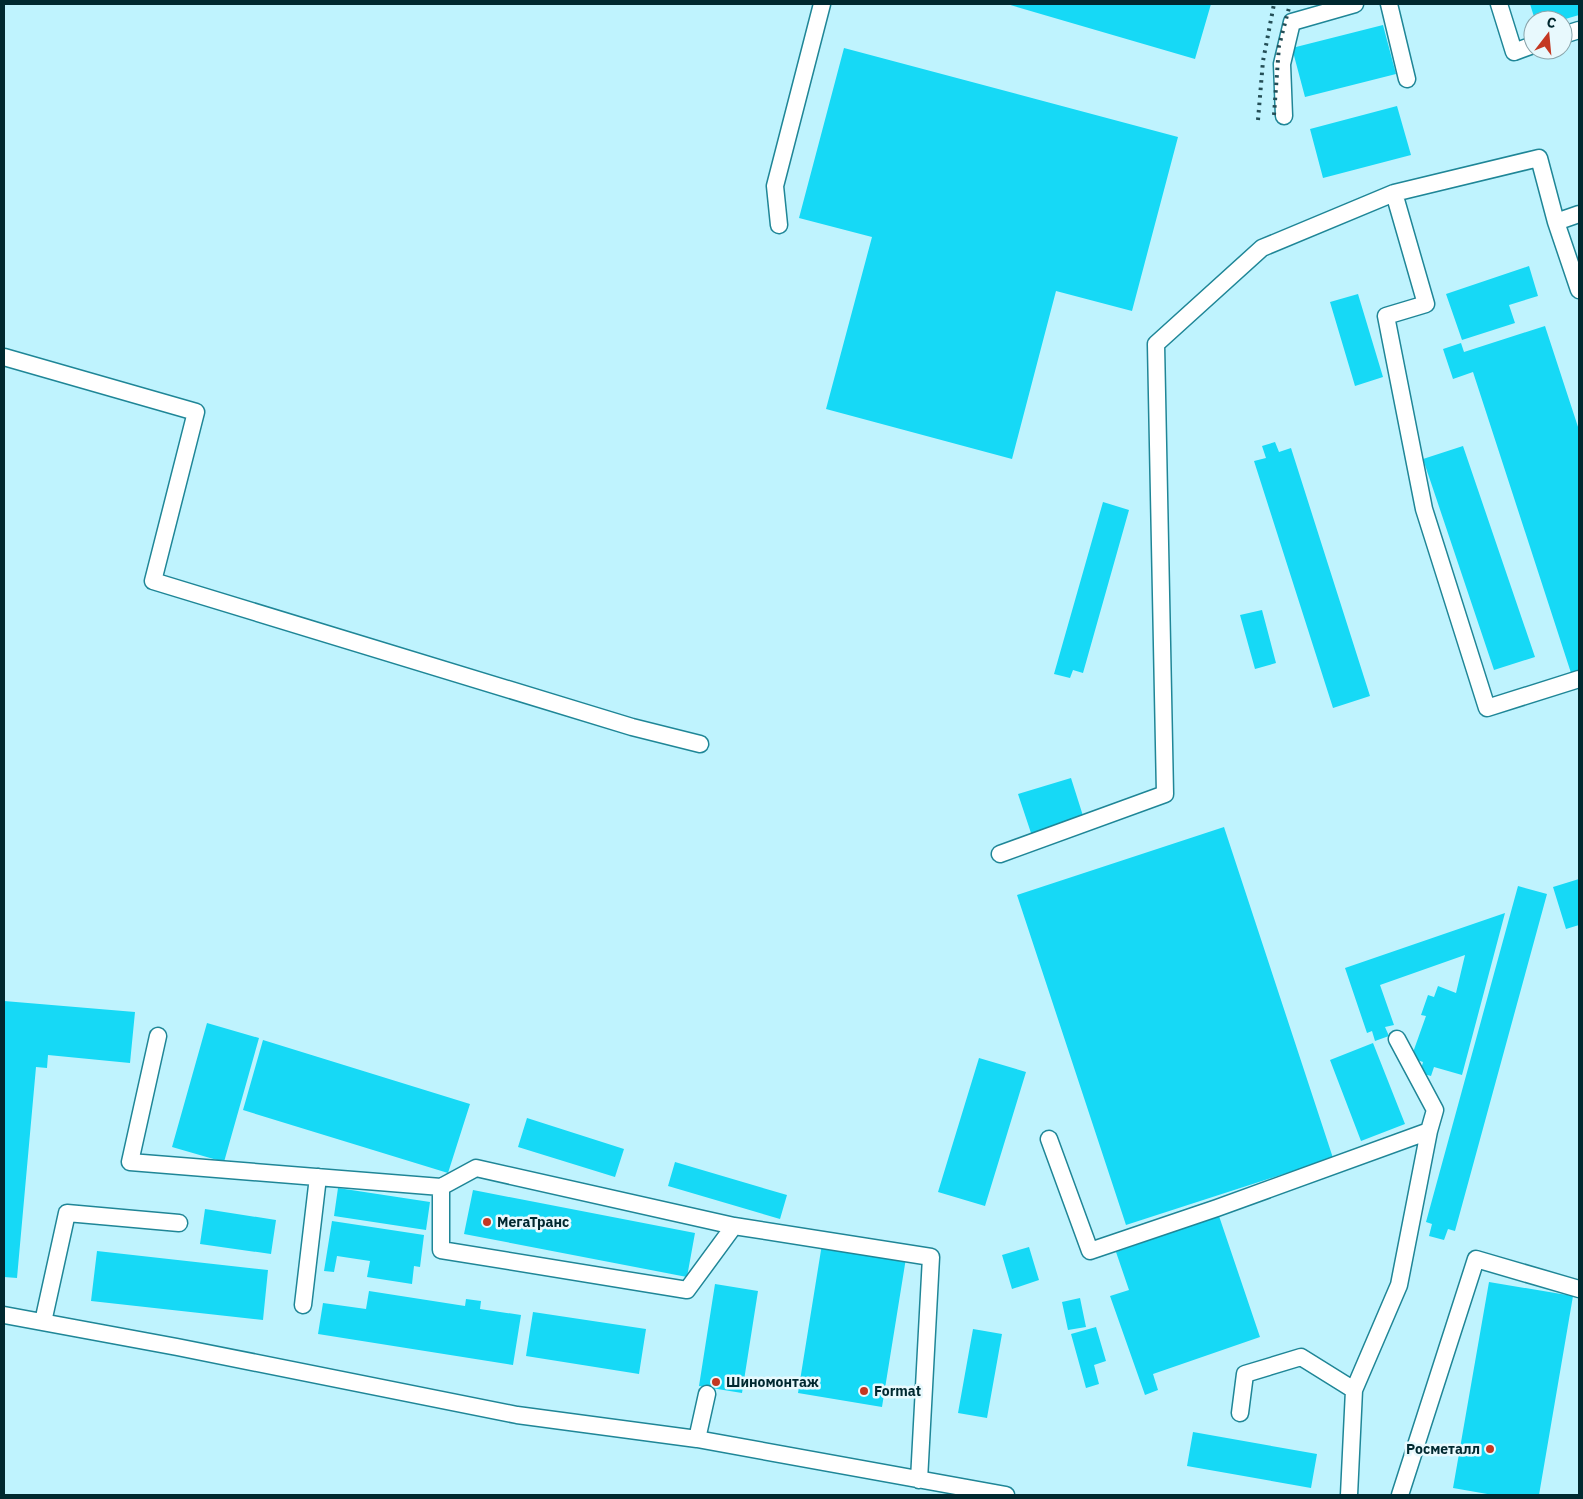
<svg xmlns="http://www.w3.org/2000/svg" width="1583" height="1499" font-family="'IBM Plex Sans',sans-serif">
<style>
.building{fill:#16d9f6}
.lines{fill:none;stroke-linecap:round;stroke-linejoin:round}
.minor-casing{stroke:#1f8697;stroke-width:19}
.minor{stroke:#fff;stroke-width:16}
.rail{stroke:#244e56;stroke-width:4;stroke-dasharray:2.5 5;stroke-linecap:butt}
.poi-dot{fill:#c43822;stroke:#e8f9fd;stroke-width:2}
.labels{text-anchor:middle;stroke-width:5;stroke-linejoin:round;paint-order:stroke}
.poi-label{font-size:14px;font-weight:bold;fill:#00282f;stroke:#e8f9fd;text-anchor:start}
</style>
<rect width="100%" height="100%" fill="#bff3fe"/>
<path class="building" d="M1007,4H1211L1195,59Z
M1530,4H1579V15L1562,20H1535Z
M1383,25L1396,74L1305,97L1292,48Z
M844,48L1178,137L1132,311L1056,291L1012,459L826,409L872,237L799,218Z
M1397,106L1411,155L1323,178L1310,129Z
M1529,266L1538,296L1509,305L1515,323L1462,340L1446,294Z
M1358,294L1383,377L1355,386L1330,302Z
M1545,326L1579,430V674L1572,676L1473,372L1453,379L1443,349L1461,343L1464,352Z
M1275,442L1279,452L1291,448L1370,696L1333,708L1254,461L1266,458L1262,446Z
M1463,446L1535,657L1494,670L1423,459Z
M1103,502L1129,510L1083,673L1073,670L1070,678L1054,674Z
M1262,610L1276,663L1255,669L1240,615Z
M1071,778L1084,819L1032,836L1018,794Z
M1224,827L1333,1158L1126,1225L1017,895Z
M1579,879V925L1566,929L1553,887Z
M1518,886L1547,894L1455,1231L1448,1229L1444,1240L1429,1236L1432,1224L1426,1222Z
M1505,913L1462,1075L1434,1067L1431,1076L1420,1073L1423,1062L1411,1058L1426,1016L1421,1015L1428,995L1434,997L1438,986L1456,993L1465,955L1380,985L1394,1025L1385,1027L1389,1036L1375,1041L1372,1031L1367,1033L1345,968Z
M4,1001L135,1012L130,1063L48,1055L47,1068L36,1067L17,1278L4,1277Z
M207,1023L259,1038L224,1162L172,1147Z
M263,1040L470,1104L448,1173L243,1110Z
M1373,1043L1405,1124L1361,1141L1330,1060Z
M979,1058L1026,1072L985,1206L938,1192Z
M527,1118L624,1149L615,1177L518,1147Z
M675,1162L787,1195L780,1219L668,1186Z
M338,1188L430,1202L426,1230L334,1216Z
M473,1190L695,1233L687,1277L464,1234Z
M205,1209L276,1220L271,1254L200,1244Z
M1219,1216L1260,1337L1153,1374L1158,1390L1145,1395L1110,1296L1129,1290L1116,1252Z
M332,1221L424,1235L420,1267L414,1266L412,1284L367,1277L370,1261L337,1256L334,1272L324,1271Z
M822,1244L906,1258L882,1407L798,1393Z
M1029,1247L1039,1280L1012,1289L1002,1255Z
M97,1251L268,1270L263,1320L91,1301Z
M1489,1282L1573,1296L1539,1495H1493L1453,1488Z
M715,1284L758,1291L742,1393L699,1386Z
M369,1291L465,1306L466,1299L481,1301L480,1309L521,1315L513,1365L318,1334L323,1303L366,1309Z
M1080,1298L1086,1327L1068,1330L1062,1302Z
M533,1312L646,1329L639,1374L526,1356Z
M1096,1327L1106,1361L1094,1365L1099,1384L1086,1388L1071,1334Z
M973,1329L1002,1334L987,1418L958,1413Z
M1193,1432L1317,1454L1311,1488L1187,1466Z"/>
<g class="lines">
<defs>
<path id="minor" d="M1389,4L1407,79
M1499,4L1514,52L1533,45
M1563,35L1579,30
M1284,116L1282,64L1292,22L1355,4
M1579,214L1556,222L1579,290
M1556,222L1539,158L1394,193L1426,304L1386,316L1424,509L1487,708L1579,679
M779,225L775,186L822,4
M4,357L196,412L153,581L632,727L700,744
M1000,854L1165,794L1156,344L1262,248L1394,193
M158,1036L130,1162L441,1187L476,1168L734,1226L931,1257L919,1480
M1049,1139L1090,1251L1217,1208L1429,1131
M441,1187V1250L687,1290L734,1226
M303,1305L318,1177
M4,1315L177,1347L517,1415L697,1439L1006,1495
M43,1322L67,1213L179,1223
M1354,1390L1399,1285L1429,1131L1435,1110L1397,1039
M1240,1413L1245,1374L1301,1357L1354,1390L1349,1495
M697,1439L707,1394
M1400,1495L1476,1259L1579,1289"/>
</defs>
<use href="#minor" class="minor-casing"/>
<use href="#minor" class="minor"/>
<path class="rail" d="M1274,115L1279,46L1290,4
M1258,120L1263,61L1274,4"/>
</g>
<g class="poi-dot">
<circle cx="487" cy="1222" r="5"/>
<circle cx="716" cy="1382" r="5"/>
<circle cx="864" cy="1391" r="5"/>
<circle cx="1490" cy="1449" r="5"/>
</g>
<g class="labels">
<g class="poi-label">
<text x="497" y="1227">МегаТранс</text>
<text x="726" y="1387">Шиномонтаж</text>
<text x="874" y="1396">Format</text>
<text x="1480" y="1454" text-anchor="end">Росметалл</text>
</g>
</g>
<rect width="1583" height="1499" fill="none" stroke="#00282f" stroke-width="10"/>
<g transform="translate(1548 35) rotate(16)"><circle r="24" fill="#e8f9fd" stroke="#8ba5ab"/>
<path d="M0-4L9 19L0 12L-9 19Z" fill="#c43822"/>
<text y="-8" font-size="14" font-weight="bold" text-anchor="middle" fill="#00282f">С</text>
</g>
</svg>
